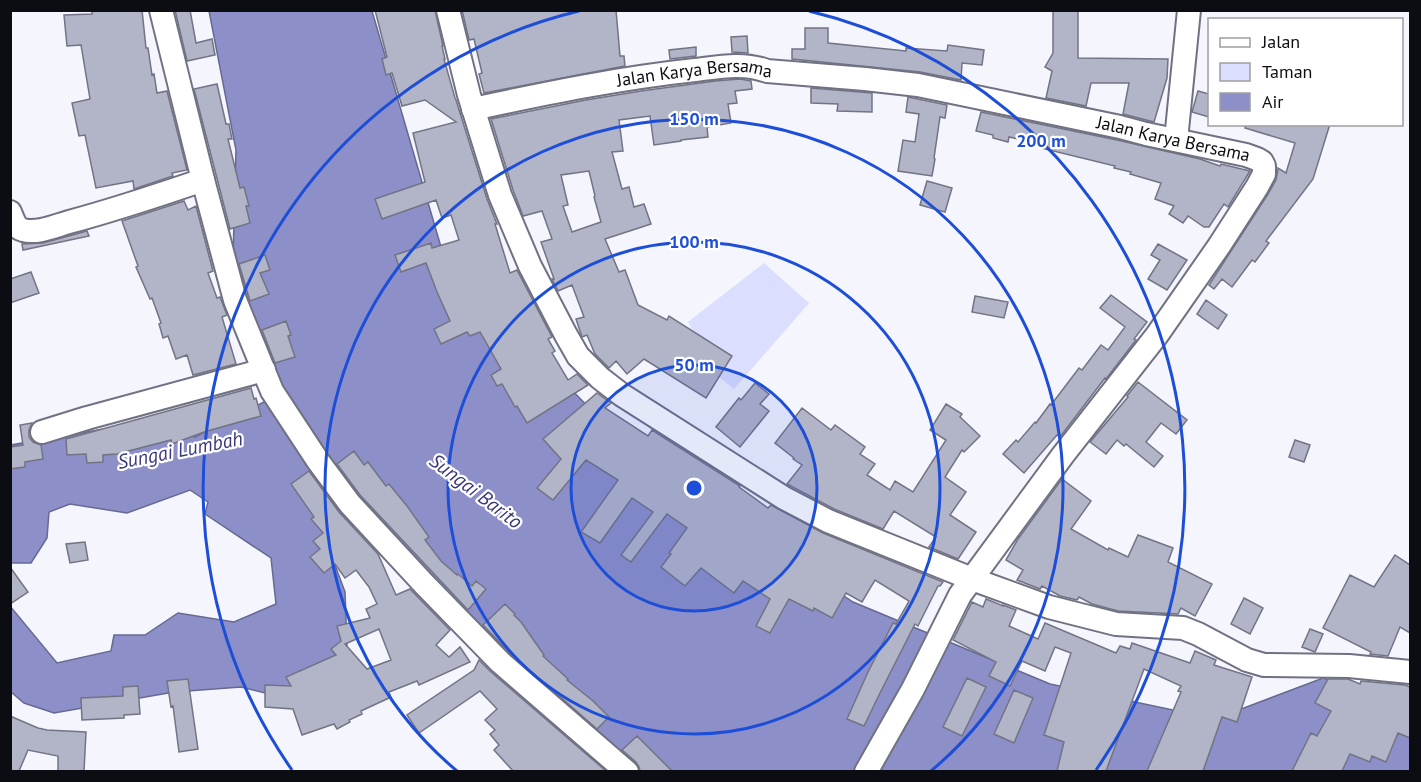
<svg xmlns="http://www.w3.org/2000/svg" width="1421" height="782" font-family="'PT Sans',sans-serif">
<style>
.green{fill:#dbdefe}
.water{fill:#8d90c8;stroke:#666992;stroke-width:1.5}
.building{fill:#b2b4c7;stroke:#727385;stroke-width:1.5;fill-rule:evenodd}
.lines{fill:none;stroke-linecap:round;stroke-linejoin:round}
.minor-casing{stroke:#707183;stroke-width:26}
.minor{stroke:#fff;stroke-width:22}
.ring{fill:none;stroke:#1d4ed8;stroke-width:3}
.labels{text-anchor:middle;stroke-width:4.5;stroke-linejoin:round;paint-order:stroke}
.street-label{font-size:18px;fill:#0c0d13;stroke:#fff}
.water-label{font-size:20px;font-style:italic;fill:#3a377c;stroke:#fff}
.centre{fill:#1d4ed8;stroke:#fff;stroke-width:3}
.ring-label{font-size:18px;text-anchor:middle;font-weight:bold;fill:#1d4ed8;stroke:#fff;stroke-width:4.5;stroke-linejoin:round;paint-order:stroke}
</style>
<rect width="100%" height="100%" fill="#f4f5fd"/>
<path class="green" d="M764,263L809,303L734,389L719,377L732,355L693,331L688,322Z"/>
<path class="water" d="M209,11H372L441,247L559,377L607,426L690,492L853,602L1050,684L1201,716L1244,708L1323,678L1410,709V771H638L429,582L375,521L323,533L345,592L347,647L289,699L241,687L174,692L54,713L24,703L11,692L10,606L57,663L111,651L114,635H145L178,613L234,622L276,604L271,558L205,514L208,502L190,490L127,513L70,504L49,512L47,538L31,563H11V445L139,423L195,437L266,401L275,375L233,259L236,150Z"/>
<path class="building" d="M92,10H142L146,48H148L152,75L154,74L157,93L167,91L187,170L172,173L173,176L134,189L133,181L96,188L85,135L79,136L72,103L90,99L81,45L67,46L64,15L92,14Z
M175,10H190L196,43L212,39L215,55L187,61Z
M375,10H435L443,46H442L445,59H444L455,98L456,100L487,199L497,224H495L510,273L517,270L552,337L548,339L555,351L552,353L568,380L577,374L588,385L527,423L517,406L515,407L502,384L497,386L491,375L501,369L480,332L470,336L467,332L441,344L434,329L450,321L437,292L426,263L401,272L395,255L431,243L432,248L459,240L451,215L442,218L436,200L382,219L375,199L425,182L413,133L456,122L425,100L402,106L392,73L386,75L382,59L387,57Z
M462,10H616L620,56H624L625,66L484,93L479,74L482,73L474,39L469,40Z
M1053,10H1078V58L1168,59L1167,78L1154,122L1123,114L1129,83H1091L1086,106L1046,98L1052,71L1045,67L1053,53Z
M805,28H828V43L906,51V48L947,51L948,45L984,50L982,65L962,63L961,80L920,72L792,59V49H805Z
M747,36L748,53L732,52L731,37Z
M696,47V56L670,59L669,50Z
M740,79L751,81L752,89L735,91L737,103L728,104L731,123L707,127L708,137L681,140V141L654,145L650,116L619,120L623,151L612,152L622,189L629,187L634,207L644,204L651,224L605,239L619,272L625,270L638,305L667,320L669,316L732,356L706,398L644,359L627,374L616,361L609,368L595,354L587,335L582,337L576,319L584,317L572,285L558,291L552,279H554L541,242L552,239L542,211L523,216L513,190L491,119L586,100L641,91L715,81ZM589,171L595,196L594,197L601,222L572,232L563,206L568,205L561,175Z
M217,84L226,124H229L232,139H228L240,188L244,187L249,206H246L250,223L230,229L194,89Z
M811,88L872,93V112L837,111L838,104L811,103Z
M1198,91L1209,94V117L1192,112Z
M908,97L947,105L945,118L940,117L934,158L935,159L932,176L898,171L903,140L915,142L919,114L906,112Z
M981,112L1117,140L1200,159L1220,166L1221,164L1250,171L1228,207L1224,204L1209,227H1204L1188,216L1183,223L1169,214L1174,206L1155,199L1161,183L1130,174L1131,172L1114,168L1115,166L1041,148L1042,144L1009,137L1008,142L993,138V135L976,131Z
M1246,124H1330L1313,179L1266,241L1269,243L1255,262L1252,260L1232,287L1222,279L1214,289L1209,285L1268,194L1276,180L1278,169V168L1286,173L1295,143L1245,128Z
M927,181L952,188L945,212L920,205Z
M184,201L188,210L196,206L213,271L208,273L217,298L220,297L227,315L222,317L236,364L193,375L187,355L176,359L168,336L163,338L159,324L161,323L152,298L150,299L136,267L138,266L122,221Z
M87,231L89,236L23,250L22,244L43,243Z
M1158,244L1187,260L1167,290L1148,279L1160,260L1151,255Z
M265,255L270,270L260,273L269,294L250,301L239,264Z
M31,272L39,293L10,303V279Z
M1111,295L1147,322L1134,339L1136,340L1106,379L1105,378L1060,437L1057,435L1024,473L1003,454L1016,440L1018,442L1035,422L1036,423L1050,404L1051,405L1079,368L1082,370L1101,345L1108,350L1125,327L1100,308Z
M975,296L1008,302L1004,318L972,312Z
M1206,300L1227,315L1218,329L1197,314Z
M286,321L291,335L288,336L295,357L275,363L262,330Z
M1138,382L1187,420L1176,434L1161,423L1146,442L1163,456L1154,467L1126,444L1124,446L1117,440L1106,454L1090,442L1128,397L1127,396Z
M755,383L769,394L760,404L769,411L740,447L716,427L739,398L741,400Z
M251,388L254,399L256,398L261,416L204,432L172,444L171,440L117,454L103,455V462L87,463L86,454L67,455L66,439Z
M597,393L611,403L605,408L648,436L652,430L740,486L739,487L768,508L771,505L823,533L943,582L940,586H938L918,626L915,624L880,693L864,726L847,719L868,672L893,623L896,624L909,601L875,580L862,602L846,593L832,618L814,608L813,611L789,599L770,633L756,626L770,599L743,581L734,593L701,568L685,586L661,567L671,554L669,553L687,528L667,514L631,562L621,555L653,512L632,498L600,543L581,532L618,480L586,460L553,500L537,488L561,459L543,439Z
M946,404L962,414L960,417L980,436L964,452L962,450L945,477L966,492L950,515L976,532L958,559L929,547L936,537L894,511L883,529L834,509L787,484L802,465L793,459L794,458L775,443L802,408L831,430L835,425L865,447L860,454L875,464L867,475L890,490L895,481L913,492L946,440L930,430Z
M32,423L29,430V437L33,442L41,445L43,459L25,462V467L10,469V447L23,445L20,425Z
M1295,440L1310,445L1304,462L1289,457Z
M354,451L364,465L368,462L386,486L389,484L407,506L429,537L425,540L441,561L457,575L458,574L472,586L476,581L486,589L468,610L360,495L337,464Z
M309,471L339,512L378,554L396,595L410,589L450,630L436,645L449,657L460,647L470,662L419,685L417,681L389,692L391,697L361,711L362,714L349,720L350,722L337,729L334,724L302,735L293,709L265,707V685L291,686L286,677L336,655L331,649L341,641L337,626L370,618L366,609L377,604L369,587L356,570L345,578L335,564L324,573L310,557L320,549L313,541L323,533L311,519L314,517L291,484ZM379,629L391,660L367,669L345,644Z
M1062,479L1091,501L1071,529L1108,550L1109,548L1128,557L1138,535L1173,548L1168,562L1212,584L1195,616L1181,608L1178,614L1118,611L1092,604L1079,597L1077,600L1060,596L1042,586L1040,589L1017,580L1023,570L1006,560L1018,539Z
M85,542L88,560L70,563L66,544Z
M1395,555L1410,565V633L1400,627L1388,656L1370,654L1371,652L1323,628L1350,575L1374,587Z
M10,567L28,592L10,604Z
M1244,598L1263,608L1250,634L1231,624Z
M986,599L1003,606V605L1016,610L1009,626L1038,639L1045,623L1116,653L1120,646L1130,649L1132,643L1190,663L1195,651L1216,660L1214,665L1252,677L1237,722L1222,717L1203,771H1147L1181,692L1178,691L1181,686L1144,669L1106,771H1057L1064,742L1044,735L1071,653L1055,647L1045,671L1022,661L1010,686L989,676L996,662L953,640L972,602L983,607Z
M505,604L515,614L514,615L521,622L544,655L543,656L568,679L567,680L593,701L609,717L597,729L509,652L483,625Z
M1310,629L1323,634L1315,652L1302,647Z
M479,660L491,672L606,771H513L494,750L499,745L490,734L495,730L485,720L497,709L480,691L419,733L407,715L474,670Z
M967,678L986,687L962,736L943,727Z
M188,679L198,749L179,752L173,706L171,707L167,681Z
M1328,679H1348L1360,684L1361,681L1405,685L1410,687V738L1398,733L1386,762L1372,756L1370,762L1350,754L1342,771H1292L1311,733L1317,736L1331,711L1315,703Z
M138,686L140,714L124,715V718L82,720L81,698L123,696V687Z
M1014,690L1033,698L1014,743L994,734Z
M10,716L38,728L47,730L86,732L84,771H58V756L28,750L19,771H10Z
M637,736L672,771H640L639,767L636,762L622,750Z"/>
<g class="lines">
<defs>
<g id="minor">
<path d="M161,10L203,180L235,300L272,391L318,461L350,504L424,584L500,662L627,772"/>
<path d="M448,10L469,95L500,195L530,266L566,335L578,356L600,378L622,395L784,498L828,521L972,579L1049,607L1116,624L1183,628L1198,634L1247,660L1264,665L1349,666L1410,672"/>
<path id="s1" d="M473,109C547,93 620,78 695,70C719,67 744,62 767,71L865,79L918,85L1120,127L1146,134L1246,155L1257,159L1262,162L1264,166V174L1257,187L1219,246L1157,335L1063,455L960,595L913,689L866,772"/>
<path d="M1176,140L1189,10"/>
<path d="M10,212C13,219 15,228 23,230C37,234 55,226 69,222C114,210 159,195 203,180"/>
<path d="M42,432L87,418L264,370"/>
</g>
</defs>
<use href="#minor" class="minor-casing"/>
<use href="#minor" class="minor"/>
</g>
<circle cx="694" cy="488" r="123" fill="#1d4ed8" fill-opacity=".12"/>
<g class="ring">
<circle cx="694" cy="488" r="123"/>
<circle cx="694" cy="488" r="246"/>
<path d="M457 771A369 369 0 1 1 931 771"/>
<path d="M292 770A491 491 0 0 1 579 11M809 11A491 491 0 0 1 1096 770"/>
</g>
<g class="labels">
<g class="street-label">
<text dy="6" stroke="none"><textPath href="#s1" startOffset="225">Jalan Karya Bersama</textPath></text>
<text dy="6" stroke="none"><textPath href="#s1" startOffset="711">Jalan Karya Bersama</textPath></text>
</g>
<g class="water-label">
<text transform="translate(180 450) rotate(-11)" y="7">Sungai Lumbah</text>
<text transform="translate(476 491) rotate(37)" y="7">Sungai Barito</text>
</g>
</g>
<circle cx="694" cy="488" r="9" class="centre"/>
<g class="ring-label">
<text x="694" y="125">150 m</text>
<text x="1041" y="147">200 m</text>
<text x="694" y="248">100 m</text>
<text x="694" y="371">50 m</text>
</g>
<rect width="1421" height="782" fill="none" stroke="#0c0d13" stroke-width="24"/>
<rect x="1208" y="18" width="195" height="108" fill="#ffffff" stroke="#9e9ea1" stroke-width="1.5"/>
<rect x="1220" y="38" width="30" height="9" fill="#ffffff" stroke="#9e9ea1" stroke-width="1.5"/>
<text x="1262" y="48" font-size="18" fill="#0c0d13">Jalan</text>
<rect x="1220" y="63" width="30" height="18" fill="#dbdefe" stroke="#9e9ea1" stroke-width="1.5"/>
<text x="1262" y="78" font-size="18" fill="#0c0d13">Taman</text>
<rect x="1220" y="93" width="30" height="18" fill="#8d90c8" stroke="#9e9ea1" stroke-width="1.5"/>
<text x="1262" y="108" font-size="18" fill="#0c0d13">Air</text>
</svg>
